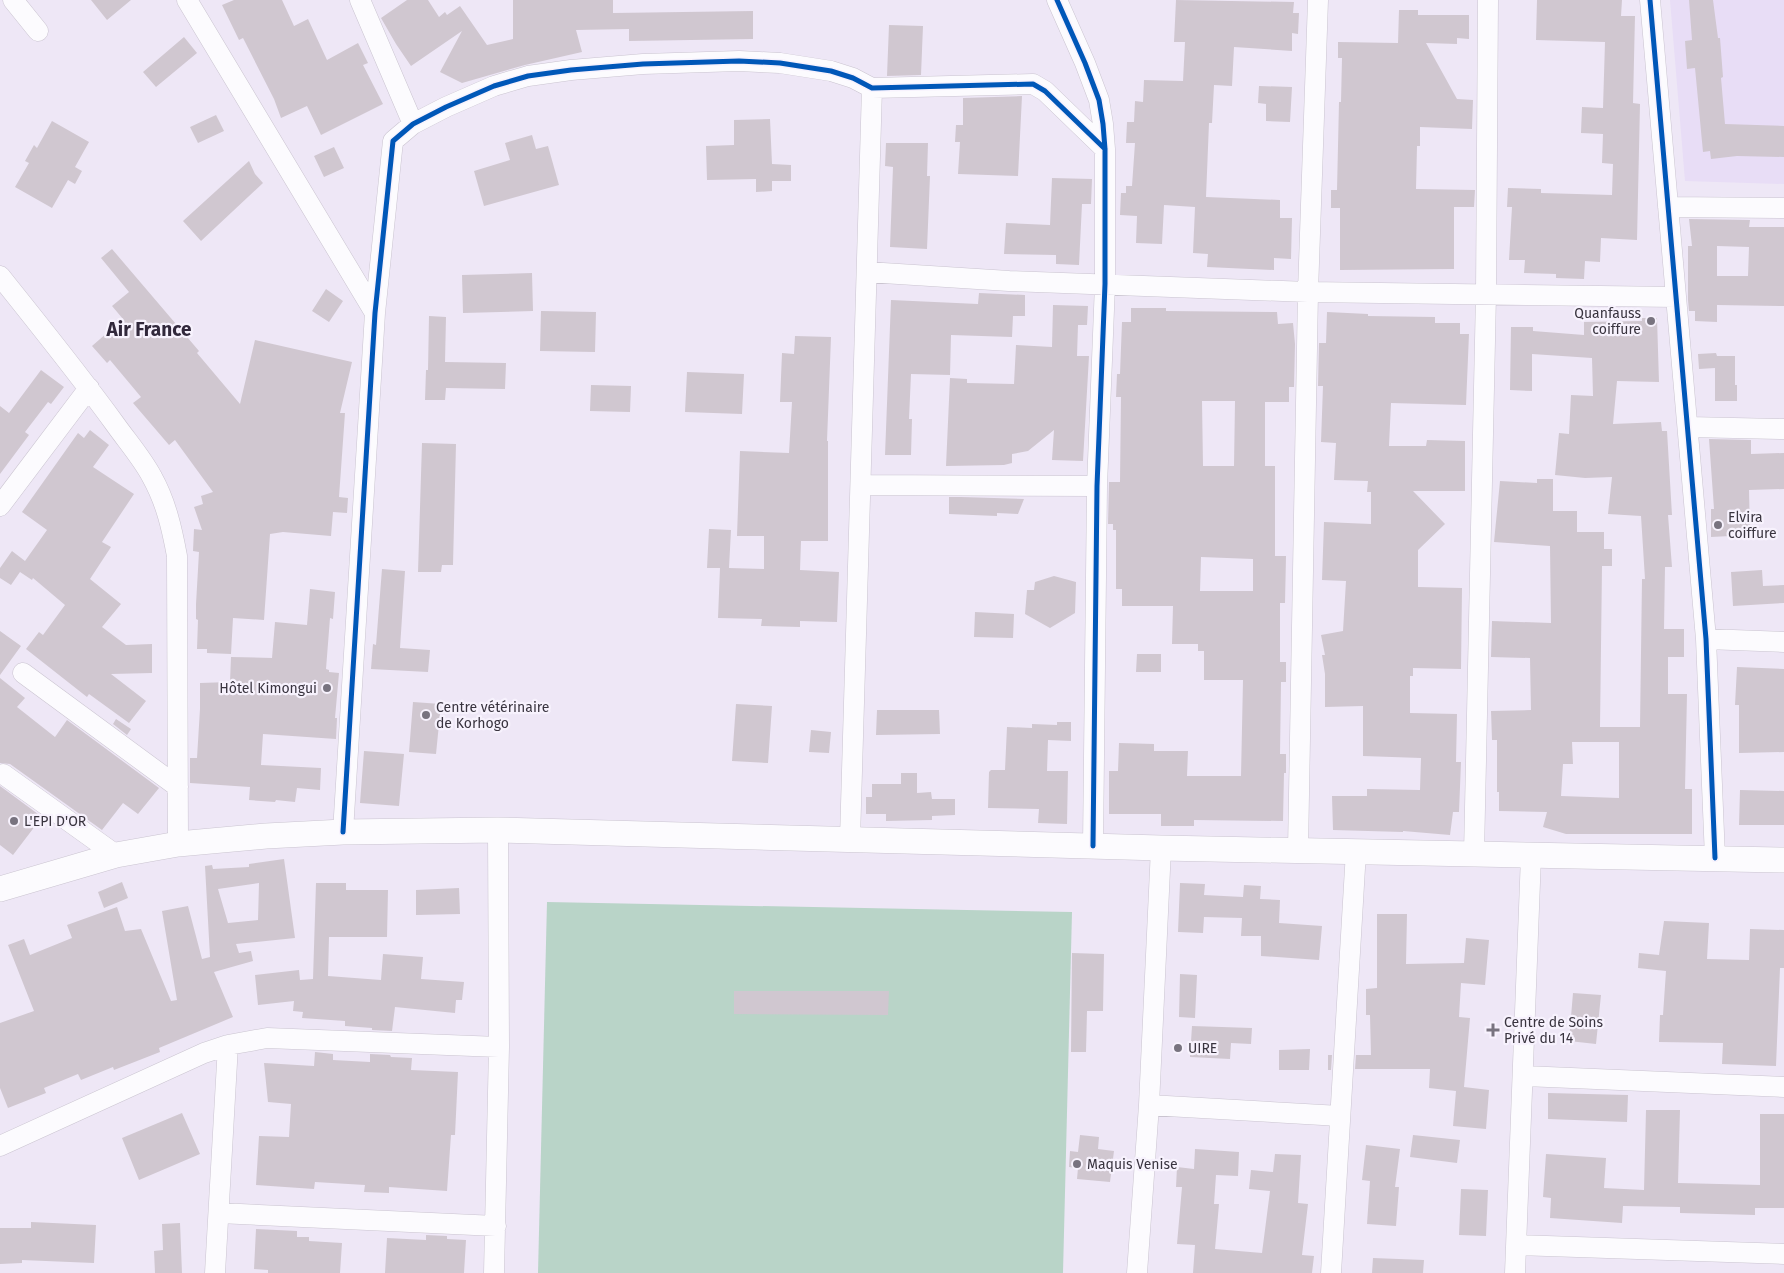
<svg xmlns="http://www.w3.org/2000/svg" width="1784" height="1273" font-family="'Fira Sans',sans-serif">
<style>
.built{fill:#e8ddf6}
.green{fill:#b9d4c8}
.building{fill:#d0c7d0;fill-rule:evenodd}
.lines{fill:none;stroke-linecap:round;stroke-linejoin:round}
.minor-casing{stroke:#cac4d0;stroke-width:21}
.major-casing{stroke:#cac4d0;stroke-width:26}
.minor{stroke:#fcfbfe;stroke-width:20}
.major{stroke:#fcfbfe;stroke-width:25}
.cycleway-casing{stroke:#f7f2fd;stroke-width:8}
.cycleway{stroke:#0057b8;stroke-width:5}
.poi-dot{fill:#78737f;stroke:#f7f2fd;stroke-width:2}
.labels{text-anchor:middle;stroke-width:4.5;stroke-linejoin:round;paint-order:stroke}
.poi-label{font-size:14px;fill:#39343f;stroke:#f7f2fd;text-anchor:start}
.district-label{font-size:19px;font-weight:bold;fill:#31283b;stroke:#f7f2fd}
</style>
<rect width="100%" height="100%" fill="#eee7f6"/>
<path class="built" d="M1670,0H1784V184L1685,181Z"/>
<path class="green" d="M547,902L1072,912L1063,1273H538Z"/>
<path class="building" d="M91,0H131L107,20Z
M234,0H282L294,26L308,19L327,60L358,43L368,63L363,65L383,104L321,135L307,106L281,118L274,99L243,38L239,40L222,5Z
M407,0H428L439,17L445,12L447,15L460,6L487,45L513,39V0H613V13L753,11V39L629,41V29L576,30L582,52L525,65L462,83L440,72L462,31L411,66L396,44L381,18Z
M1176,0L1294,2L1293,13H1299L1298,34L1292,33V51L1234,47L1232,86L1214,85L1212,123H1209L1206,197L1280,200V218H1292L1291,259L1274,258V270L1207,267L1208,254L1193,253L1195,207L1164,205L1162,244L1136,243L1137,216L1120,215L1121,193H1126V186H1132L1135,143H1126L1127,122H1134L1135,101L1143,102L1144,80L1183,81L1185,42H1174Z
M1537,0H1622L1621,16H1635L1633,103L1640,104L1637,240L1601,238L1600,262L1585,261L1584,279L1556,278V274L1524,273L1525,260H1509L1512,207H1507L1508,188L1541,189V193L1612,195L1613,164L1602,163L1603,134L1581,133L1582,107L1603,108L1605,42L1536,40Z
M1689,0H1713L1718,38H1720L1723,77L1721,78L1725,124L1784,126V157L1737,156L1711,159L1710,151L1703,152L1695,68L1687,69L1685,41L1692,40Z
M1399,10H1418V15H1469V39L1457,38V44L1426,43L1457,99L1473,100L1472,129L1420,127V146H1417L1416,189L1475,190L1474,207H1454V269L1340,270V208H1331V190H1337L1339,102H1341L1342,58H1338V42L1398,43Z
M889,25L923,26L921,75L887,76Z
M184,37L197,53L156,87L143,72Z
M1259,86L1292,87L1290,122L1266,121V104L1258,103Z
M1022,96L1018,176L958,174L960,142H955L956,125H963V98Z
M216,115L224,131L198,143L190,127Z
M770,119L772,164L791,165V181H772V191L756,192V179L707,180L706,146L734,145V120Z
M52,121L89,142L75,167L82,171L75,184L68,180L52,208L15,187L29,163L25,161L34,145L37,148Z
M532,135L536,149L548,146L559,185L484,206L474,171L510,160L505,143Z
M886,143H928L927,176H930L927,249L890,247L893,167L885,166Z
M334,147L344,168L324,177L314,156Z
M249,161L255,174L263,183L201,241L183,221Z
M1052,178L1092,179L1091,204H1082L1079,265L1056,264V255L1004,254L1006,223L1050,225Z
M1689,219L1750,220L1749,227H1784V306L1717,305V322L1695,321V311H1689L1688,300V246H1692ZM1717,246L1749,247L1748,276H1717Z
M112,249L199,351L197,353L240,404L255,340L352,362L340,413H345L339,497L348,498L347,513L333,512L331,536L283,532L270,534L264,620L233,618L231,654L207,653V649H197L198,620L196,619V604L199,552L193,551L194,529L202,530L194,507L203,504L201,496L213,492L175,440L169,445L133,403L141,397L110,360L107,363L92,346L123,319L112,306L129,292L101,258Z
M532,273L533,311L463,313L462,275Z
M326,289L343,301L329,322L312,311Z
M979,293L1025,295V316H1013L1012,337L951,335L950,375L911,374L909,419H912L911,455H885L891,300L978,304Z
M1053,305L1088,306L1087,325H1078L1077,356H1089L1083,461L1052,460L1054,430L1028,451L1012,454V463L1004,465L946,466L950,378L967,379V383L1014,384L1016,345L1052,347Z
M1131,308H1166V311L1277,312L1278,324L1293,323L1295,344L1294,387H1289V402H1265V466H1275V556H1286L1285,603H1280V662H1286V682H1281L1280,754H1286V773H1284L1283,821L1194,820V826H1161V814H1109V771H1118L1119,743L1154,744V751H1188L1187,776H1241L1243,680H1204V651H1198V644H1172L1173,606H1122V589H1116V530H1113V524H1108L1109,482H1120L1121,397H1116L1117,374H1120L1122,322H1131ZM1202,401H1235L1234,466H1203ZM1201,557L1253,559V591H1200Z
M541,311L596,312L595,352L540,351Z
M1327,312L1368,314V316L1435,317V323H1460V334H1469L1466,405L1391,403L1389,446H1426L1427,440L1465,441V491H1413L1445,524L1418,550V587L1462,588L1461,669L1413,668V676H1410V713L1457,714L1456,762H1461L1459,812H1453L1450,835L1403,831V832L1333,830L1332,796H1367V789L1420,790L1421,758L1363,756V706L1325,707V674L1322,655H1325L1321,635L1343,631L1346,581L1322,580L1324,522L1371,524V492H1367L1368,481L1334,480L1336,443L1321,442L1323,386H1318L1319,343H1326Z
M429,316L446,317L445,362L506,363L505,389L446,388L445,400H425L426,370H428Z
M1642,318H1657L1659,382L1617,381L1613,424L1661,422L1662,431H1667L1672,515H1668L1672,567H1665L1664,629H1684V657H1668V694H1687L1685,789H1692V834H1566L1543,827L1547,812L1499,811V792H1497V740H1492L1491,711L1531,710L1530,658L1491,657L1492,621L1551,623L1550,546L1494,542L1500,481L1537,483V479H1553V511H1577V532H1604V549H1612V566H1602L1600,727H1640L1642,579H1645L1641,516L1608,514L1612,477L1585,478L1555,475L1559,433L1569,434L1571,395L1593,396L1592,358L1532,354V391L1510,390L1511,327H1533V331L1584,335V322L1642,321ZM1572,742H1619V798L1561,796L1563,764H1573Z
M795,336L831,337L827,441H828V541H801L800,570L839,572L837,622L800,621V627L761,626L762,619L718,618L720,568H707L709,529L731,530L729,568L764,569V536H737L740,451L789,453L792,402H780L782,353L794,354Z
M1716,353L1717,356H1735V385H1737V401H1715V368L1699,369L1698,354Z
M41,370L64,387L51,404L48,402L25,432L29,435L0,474V406L9,413Z
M687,372L744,374L742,414L685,412Z
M591,385L631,386L630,412L590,411Z
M90,430L109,445L93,467L134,494L102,542L111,547L90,579L121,604L102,627L126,645L152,644V673L111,674L146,701L129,723L89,694L87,697L26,649L39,632L43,635L65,605L33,578L32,580L20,572L11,585L0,578V568L12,551L25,561L47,530L22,512L78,433L84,438Z
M1709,439L1751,440V454L1784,453V489L1749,490L1750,535L1711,537V509H1714Z
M422,443L456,444L453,565H442L441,572H418Z
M949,497H961L1024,499L1018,514L997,513V516L949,514Z
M382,569L405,571L400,648L430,650L428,672L371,669L373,644L376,645Z
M1762,570L1763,586L1784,585V603L1733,606L1731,572Z
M1054,576L1076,582L1075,613L1050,628L1025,614L1027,590H1034L1035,582Z
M310,589L335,592L333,619L330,618L326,669L329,670V672L339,673L335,718H337L336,739L263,734L261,765L321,768L320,790L297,788L295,802L276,800L275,802L249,800L250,787L190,783V758H197L200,709V683L230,682L231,657L272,658L275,622L307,625Z
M975,612L1014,614L1013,638L974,637Z
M0,631L21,646L0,675Z
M1137,654H1161V672H1136Z
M1737,667L1784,669V752L1739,753V705H1735Z
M0,678L25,698L17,707L55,737L67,720L159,788L138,814L123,803L102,830L10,764L0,763Z
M413,702L441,704L436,754L409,752Z
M736,704L772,706L768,763L732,761Z
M877,710H939L940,734L876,735Z
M116,719L131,729L127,735L113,724Z
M1057,722H1071V741L1048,740L1047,771H1068L1067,824L1038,823L1039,809L988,808L989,772L991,770H1005L1007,727L1032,728V724L1057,725Z
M811,730L831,732L829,753L809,752Z
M364,751L404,754L399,806L360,803Z
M901,773H917V793L931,792L932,799H955V815L932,816V820L886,821V814H866V797H872V784H901Z
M0,786L42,817L13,855L0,845Z
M1740,790L1784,791V825H1739Z
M284,859L295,938L236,944L239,953L251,951L253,961L214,972L233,1017L159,1048L160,1052L114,1070L113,1067L81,1080L78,1074L44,1088L46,1093L8,1108L0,1088V1023L34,1011L8,945L24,939L30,955L72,938L67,925L117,907L125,931L141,929L171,1001L177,1000L162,911L188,906L202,959L210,957L205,866L212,865L213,869L249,867V864ZM259,883L258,920L228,923L218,889Z
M122,882L128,898L104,908L98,892Z
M316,883H346V890H388L387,937H329L328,976L381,980L383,954L423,957L421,979L464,982L462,1000H456L455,1013L395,1007L392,1031L372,1030V1028L345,1026V1021L302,1018L303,1012L293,1011L294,1001L258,1005L255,975L299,970L300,980L313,979Z
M1180,883L1205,884L1204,895L1243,897L1244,885L1261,886L1260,899L1280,900L1279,923L1322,926L1319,960L1261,956V936H1241L1242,918L1204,917L1203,933L1178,932Z
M459,888L460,914L416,915V890Z
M1377,914H1407L1406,964L1464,963L1466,938L1489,940L1485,985L1461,983L1459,1017L1470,1018L1464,1087L1489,1090L1486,1129L1453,1126L1456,1091L1429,1088L1430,1069H1355L1356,1055H1371L1370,1015H1366V989L1377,988Z
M1664,921L1709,923L1707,959L1749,960L1750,929L1784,930V968H1780L1776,1066L1722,1064L1723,1043L1659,1042L1660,1015H1663L1666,971L1638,968L1639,953L1659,955Z
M1072,953L1104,954L1103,1011H1087L1086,1052H1071Z
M1180,974L1197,975L1195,1018L1179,1017Z
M734,991H889L888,1015L734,1014Z
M1573,993L1601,995L1596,1044L1569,1041Z
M1192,1026L1252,1028L1251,1044L1231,1043L1230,1059L1190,1057Z
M1310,1049L1309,1070H1279V1050Z
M315,1052L333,1054V1060L370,1062V1054L390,1055L391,1057L412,1058L411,1070L458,1072L455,1135H451L447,1191L389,1187V1193L364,1192L365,1185L315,1182L314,1189L256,1185L259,1136L289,1137L291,1104L268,1102L264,1063L314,1066Z
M1328,1055H1332L1331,1070H1328Z
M1548,1093L1628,1095L1627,1122L1548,1119Z
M1646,1110H1680L1678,1183L1760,1185V1114H1784V1208H1755V1215L1680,1213V1207L1623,1206L1622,1223L1550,1218L1551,1198L1543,1197L1546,1154L1606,1158L1604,1188L1644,1190Z
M182,1113L200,1154L139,1180L122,1138Z
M1080,1135L1099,1137L1098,1149L1114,1151L1110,1182L1077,1179L1078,1168L1069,1167L1070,1151L1078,1152Z
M1413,1135L1460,1140L1457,1163L1410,1157Z
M1366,1145L1400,1149L1395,1187H1399L1396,1226L1367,1224L1370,1181L1362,1180Z
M1195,1149L1239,1152L1238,1176L1216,1175L1214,1204H1219L1215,1249L1262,1253L1270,1191L1249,1189L1251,1170L1273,1172L1275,1154L1301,1155L1298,1203L1308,1204L1302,1255L1314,1256L1312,1273H1193L1195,1245L1177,1244L1182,1187H1176L1177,1167L1194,1169Z
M1461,1189L1488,1190L1486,1236L1459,1235Z
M31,1222L96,1225L94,1263L22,1260V1263L0,1264V1228H31Z
M180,1223L182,1273H155L154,1251L163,1250L162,1224Z
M256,1229L297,1231V1237H309V1241L342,1243L340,1273H268V1270L254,1269Z
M426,1235L447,1236V1239L466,1240L464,1273H385L387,1238L426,1240Z
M1373,1258L1424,1260L1423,1273H1372Z"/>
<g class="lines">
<defs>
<path id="minor" d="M13,0L38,31
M187,0L375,313
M360,0L413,124
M1057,0L1085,63L1099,100L1103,124L1105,149V284L1097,486L1093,846
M1650,0L1706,639L1715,858
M1668,207L1784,208
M867,272L1009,281L1308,292L1676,297
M0,276C39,325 78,373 115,424C127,441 142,458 152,477C166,502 172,529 177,556L178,844
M1688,427L1784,429
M861,485L1097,486
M0,506L89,388
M1706,639L1784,642
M23,673L178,787
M3,774L116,855
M343,832L375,313L393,141L413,124L446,107L494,86L528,76L571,70L643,64L739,61L780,63L831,71L853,78L872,88L1033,84L1045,91L1105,149
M850,839L872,88
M1298,850L1308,292L1318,0
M1474,854L1486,294L1488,0
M1523,1076L1784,1087
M1149,1105L1340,1116
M0,1146L204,1053L228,1045L267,1038L499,1047
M219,1213L496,1226
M1517,1245L1784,1254
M215,1273L228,1045
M494,1273L499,1047L498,830
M1137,1273L1149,1105L1161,848
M1331,1273L1356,851
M1515,1273L1531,856"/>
<path id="major" d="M0,889L116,855L178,844L266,836L343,832L498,830L1161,848L1784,860"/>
</defs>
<use href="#minor" class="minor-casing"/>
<use href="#major" class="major-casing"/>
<use href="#minor" class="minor"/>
<use href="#major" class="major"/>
<defs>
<path id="cycleway" d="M1057,0L1085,63L1099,100L1103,124L1105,149V284L1097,486L1093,846
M1650,0L1706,639L1715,858
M343,832L375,313L393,141L413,124L446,107L494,86L528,76L571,70L643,64L739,61L780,63L831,71L853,78L872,88L1033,84L1045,91L1105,149"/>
</defs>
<use href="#cycleway" class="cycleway-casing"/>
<use href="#cycleway" class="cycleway"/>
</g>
<g class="poi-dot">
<circle cx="1651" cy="321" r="5"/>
<circle cx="1718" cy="525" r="5"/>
<circle cx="327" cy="688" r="5"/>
<circle cx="426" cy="715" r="5"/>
<circle cx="14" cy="821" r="5"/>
<path d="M1490.5 1022.5h5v5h5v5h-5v5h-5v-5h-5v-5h5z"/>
<circle cx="1178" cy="1048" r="5"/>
<circle cx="1077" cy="1164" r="5"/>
</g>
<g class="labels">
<g class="poi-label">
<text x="1641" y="318" text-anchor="end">Quanfauss<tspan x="1641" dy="16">coiffure</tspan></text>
<text x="1728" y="522">Elvira<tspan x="1728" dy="16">coiffure</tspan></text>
<text x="317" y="693" text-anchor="end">Hôtel Kimongui</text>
<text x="436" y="712">Centre vétérinaire<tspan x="436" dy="16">de Korhogo</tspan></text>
<text x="24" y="826">L'EPI D'OR</text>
<text x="1504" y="1027">Centre de Soins<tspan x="1504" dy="16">Privé du 14</tspan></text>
<text x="1188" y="1053">UIRE</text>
<text x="1087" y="1169">Maquis Venise</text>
</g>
<g class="district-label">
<text x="149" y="336">Air France</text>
</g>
</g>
</svg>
